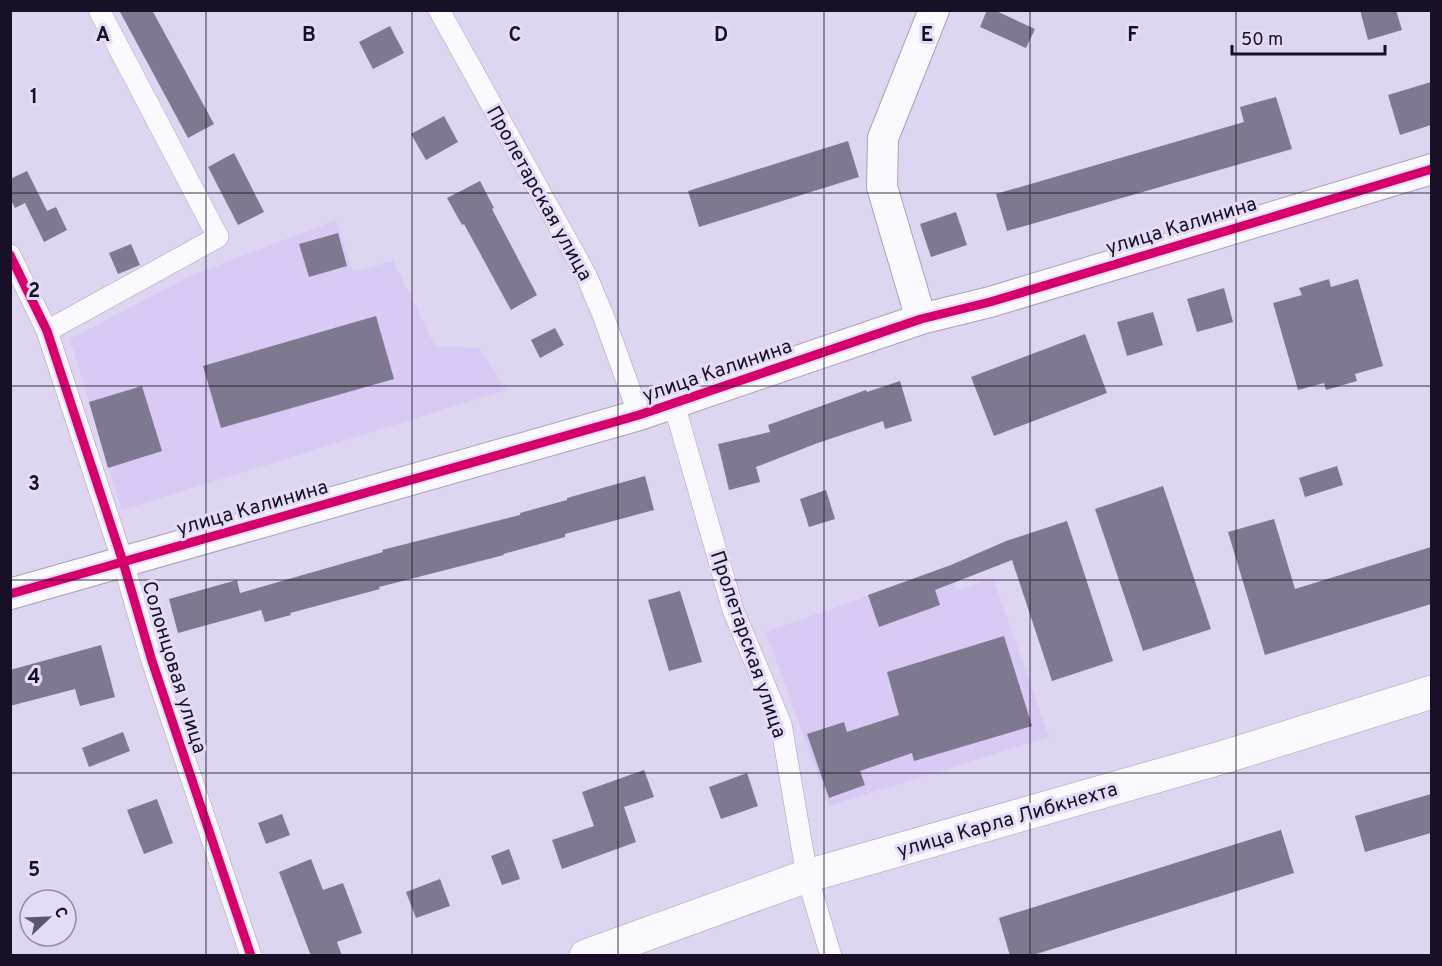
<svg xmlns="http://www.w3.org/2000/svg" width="1442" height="966" font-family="Overpass,sans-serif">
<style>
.built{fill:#d8c9f5}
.building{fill:#7e7990}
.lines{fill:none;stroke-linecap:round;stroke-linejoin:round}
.street-casing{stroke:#aba2ba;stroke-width:22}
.secondary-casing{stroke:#aba2ba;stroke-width:32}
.primary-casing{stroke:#aba2ba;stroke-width:34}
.street{stroke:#faf9fd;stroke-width:21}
.secondary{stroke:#faf9fd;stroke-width:30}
.primary{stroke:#faf9fd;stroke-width:33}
.cycleway-casing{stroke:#e4dbf6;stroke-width:13}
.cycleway{stroke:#d6006c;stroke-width:9}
.grid{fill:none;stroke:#191027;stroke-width:1.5;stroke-opacity:0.55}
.labels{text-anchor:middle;stroke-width:6;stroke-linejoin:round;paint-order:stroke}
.street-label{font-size:20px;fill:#191027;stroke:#e4dbf6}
.grid-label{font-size:20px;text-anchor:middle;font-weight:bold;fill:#191027;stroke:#e4dbf6;stroke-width:6;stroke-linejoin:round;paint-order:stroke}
</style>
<rect width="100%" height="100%" fill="#ded5f1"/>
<path class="built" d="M336,220L353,272L393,261L435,346L479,348L506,390L122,510L70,339L190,276Z
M947,568L957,591L993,578L1049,737L829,806L766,632Z"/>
<path class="building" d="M119,10H152L214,124L188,138Z
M987,10H994L1035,29L1026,48L980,27Z
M1360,10H1396L1402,30L1368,40Z
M390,26L404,53L373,69L359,42Z
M1431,82V125L1400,135L1388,95Z
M1276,97L1292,149L1007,231L996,194L1244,122L1240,107Z
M444,116L458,142L426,160L411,134Z
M848,141L859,177L699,227L688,191Z
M234,153L264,212L238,225L208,167Z
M27,171L47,211L56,207L67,230L44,242L25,203L15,208L10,198V179Z
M480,181L494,208L492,209L537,295L511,310L464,224L462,225L447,198Z
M956,212L967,245L931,257L920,224Z
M338,233L347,266L309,277L299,244Z
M131,244L140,265L118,274L109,253Z
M1329,279L1331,287L1358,279L1383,366L1355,374L1357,381L1326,390L1324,383L1298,390L1273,303L1302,295L1299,288Z
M1224,288L1233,322L1197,332L1187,299Z
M1153,312L1163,345L1127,356L1117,322Z
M376,316L394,379L221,428L203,366Z
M555,328L564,345L540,358L531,340Z
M1085,334L1107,393L994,436L971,377Z
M900,381L912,421L885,429L883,421L815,444L756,467L760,482L729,490L718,444L770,432L768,425L866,390L867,392Z
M142,386L162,451L108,468L89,402Z
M1337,466L1343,485L1305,497L1299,478Z
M645,476L654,510L565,534V537L503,554L504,555L379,587L380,589L290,613L291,615L265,622L261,610L178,633L169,599L237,580L240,593L383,552L382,550L520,515V513L567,500V498Z
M1163,486L1211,629L1143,651L1095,509Z
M826,490L835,519L809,527L800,499Z
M1274,519L1295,589L1431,547V604L1265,655L1228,532Z
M1067,521L1113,661L1052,681L1012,560L935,590L940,605L879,627L868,595L951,565L1006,541Z
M680,591L702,662L669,671L648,600Z
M1004,636L1032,726L914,761L912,753L860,771L865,785L829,798L807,734L844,722L847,732L899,715L887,672Z
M101,645L115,697L80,706L75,689L10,706V670Z
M123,732L130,751L89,767L82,748Z
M644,770L654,797L624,807L636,842L562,869L552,840L594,826L582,792Z
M747,773L758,806L721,819L709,787Z
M1431,794V833L1365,852L1355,816Z
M157,799L173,843L144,854L127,810Z
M282,814L290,835L266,844L258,823Z
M1281,830L1294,873L1030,956H1010L999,918Z
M509,849L520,879L502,885L491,856Z
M311,859L323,890L343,883L362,933L337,942L342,956H311L279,872Z
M440,879L450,906L416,918L406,892Z"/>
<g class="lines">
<defs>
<path id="street" d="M439,10L586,275L603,315L639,415
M10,255L47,331L123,562L152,661L251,956
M47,331L218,237L99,10
M674,404L733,610L781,724L807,876L831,956"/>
<path id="secondary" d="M921,319L882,187L883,138L934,10
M10,594L639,415L921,319L990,302L1432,169"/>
<path id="primary" d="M586,956L807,876L1224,757L1432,692"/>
</defs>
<use href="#street" class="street-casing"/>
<use href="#secondary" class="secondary-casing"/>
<use href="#primary" class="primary-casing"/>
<use href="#street" class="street"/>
<use href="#secondary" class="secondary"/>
<use href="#primary" class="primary"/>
<defs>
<path id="cycleway" d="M10,255L47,331L123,562L152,661L251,956
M10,594L639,415L921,319L990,302L1432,169"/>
</defs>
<use href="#cycleway" class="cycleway-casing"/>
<use href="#cycleway" class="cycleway"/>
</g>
<path class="grid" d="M206,10V956M412,10V956M618,10V956M824,10V956M1030,10V956M1236,10V956M10,193H1432M10,386H1432M10,580H1432M10,773H1432"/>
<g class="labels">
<g class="street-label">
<text transform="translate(540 193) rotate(61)" y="7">Пролетарская улица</text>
<text transform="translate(1181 225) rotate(-17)" y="7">улица Калинина</text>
<text transform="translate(717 370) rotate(-19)" y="7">улица Калинина</text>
<text transform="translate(252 507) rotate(-16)" y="7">улица Калинина</text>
<text transform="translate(749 644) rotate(71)" y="7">Пролетарская улица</text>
<text transform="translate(175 667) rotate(73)" y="7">Солонцовая улица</text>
<text transform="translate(1007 819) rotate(-16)" y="7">улица Карла Либкнехта</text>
</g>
</g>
<g class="grid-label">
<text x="103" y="41">A</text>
<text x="309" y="41">B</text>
<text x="515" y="41">C</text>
<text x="721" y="41">D</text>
<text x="927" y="41">E</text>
<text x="1133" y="41">F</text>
<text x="34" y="103">1</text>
<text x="34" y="297">2</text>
<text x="34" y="490">3</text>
<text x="34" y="683">4</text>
<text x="34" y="876">5</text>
</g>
<rect width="1442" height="966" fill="none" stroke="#191027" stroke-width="24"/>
<g transform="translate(48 918) rotate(67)"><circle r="28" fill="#e4dbf6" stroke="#938aa3" stroke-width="1.5"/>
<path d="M0-4.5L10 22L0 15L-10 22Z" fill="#5e556e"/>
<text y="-9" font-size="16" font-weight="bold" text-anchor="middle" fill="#191027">С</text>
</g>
<path d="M1232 45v9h153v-9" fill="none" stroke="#191027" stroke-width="3"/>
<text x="1241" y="45" font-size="18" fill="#191027" stroke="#e4dbf6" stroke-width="4.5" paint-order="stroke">50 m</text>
</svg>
